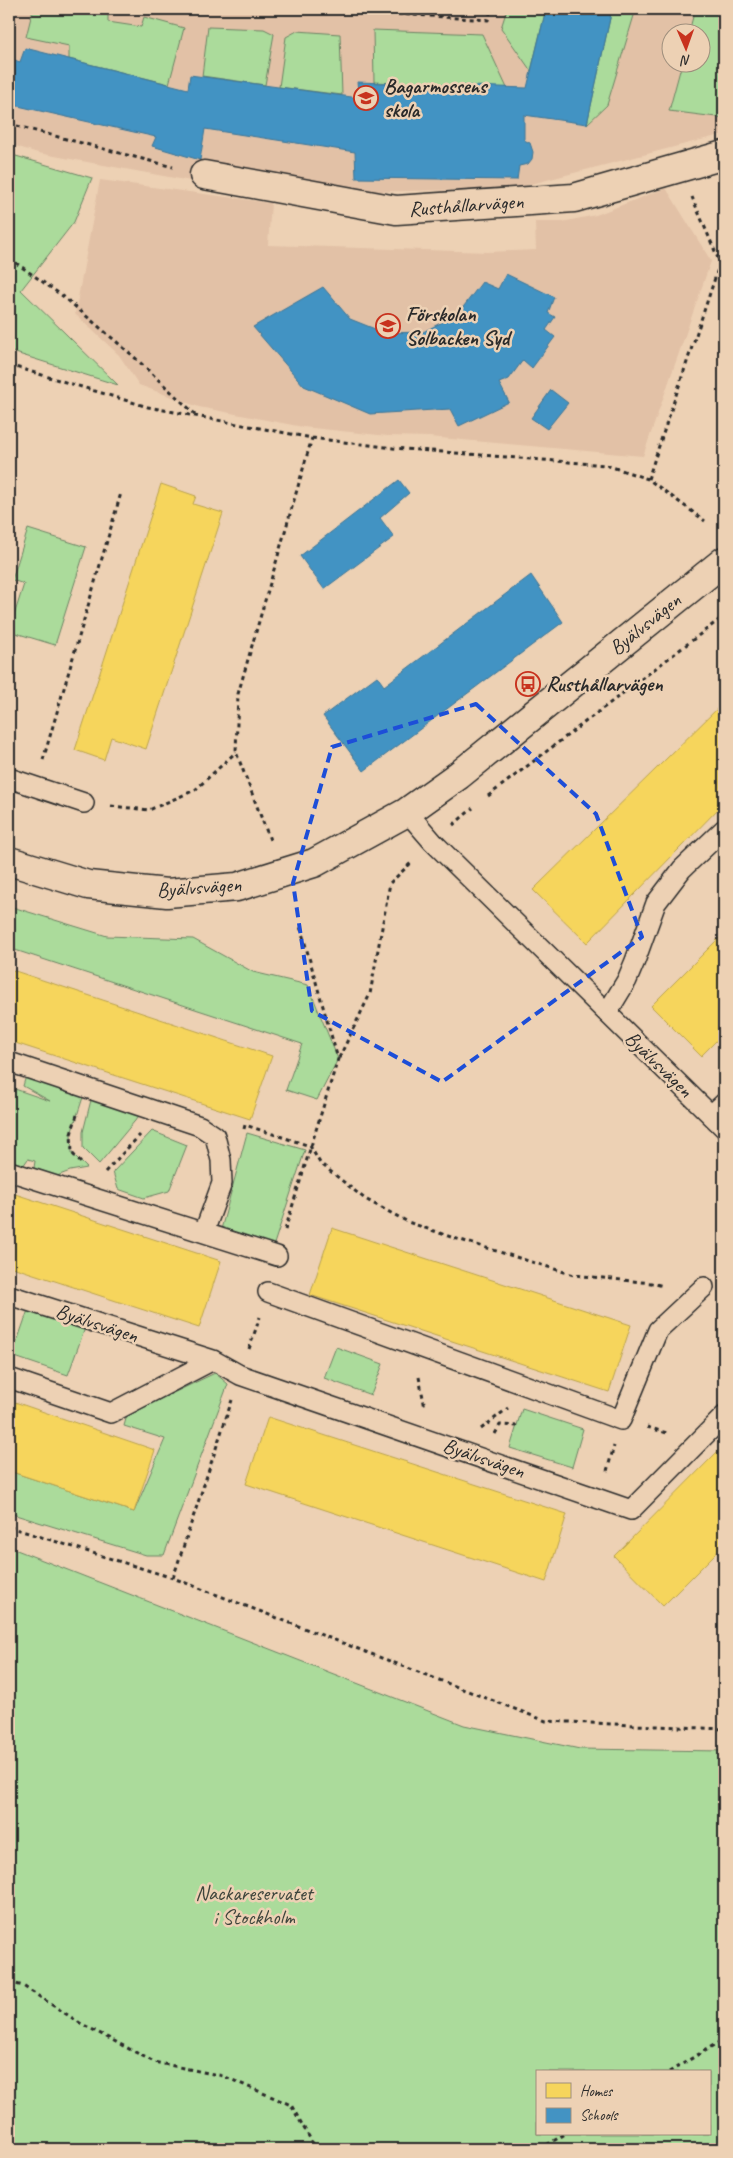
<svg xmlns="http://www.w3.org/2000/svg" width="733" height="2158" font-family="Caveat,sans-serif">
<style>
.built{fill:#e2c1a6;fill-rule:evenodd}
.green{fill:#abdb9b;stroke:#6b8363;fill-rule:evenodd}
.homes{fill:#f6d55c;stroke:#b9a24d}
.schools{fill:#4393c3;stroke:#3c7495}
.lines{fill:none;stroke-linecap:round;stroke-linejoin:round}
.lane-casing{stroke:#2b2b2b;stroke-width:22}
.street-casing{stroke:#2b2b2b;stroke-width:31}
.path{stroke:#2b2b2b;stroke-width:3;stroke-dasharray:4 4;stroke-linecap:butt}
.lane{stroke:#edd1b4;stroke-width:19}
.street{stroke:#edd1b4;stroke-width:28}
.marked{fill:none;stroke:#1d4ed8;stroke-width:4;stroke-dasharray:10 6;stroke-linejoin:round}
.labels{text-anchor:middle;stroke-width:5;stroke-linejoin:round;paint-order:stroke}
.poi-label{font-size:21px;font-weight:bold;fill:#2b2b2b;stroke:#edd1b4;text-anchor:start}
.street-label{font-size:21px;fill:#2b2b2b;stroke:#edd1b4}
.park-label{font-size:21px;fill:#3e453c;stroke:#edd1b4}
</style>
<rect width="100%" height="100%" fill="#edd1b4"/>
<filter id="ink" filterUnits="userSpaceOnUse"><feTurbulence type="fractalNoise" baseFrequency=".02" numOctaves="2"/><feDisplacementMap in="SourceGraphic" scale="10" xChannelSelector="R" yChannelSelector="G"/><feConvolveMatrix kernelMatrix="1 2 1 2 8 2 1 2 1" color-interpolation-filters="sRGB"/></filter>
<g filter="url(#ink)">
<path class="built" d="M9,9H724V134L512,189L352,192L207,184L38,153L9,144ZM670,32H700V62H670Z
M100,180L271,203L268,245L488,252L536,250L535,222H562L596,215L666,188L711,261L643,456L429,437L388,436L303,427L199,407L139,385L119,355L75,314Z"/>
<path class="green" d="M33,9H94L108,12V22L141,27L144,17L184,28L169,84L69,59V46L26,37Z
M507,9H546L531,71L501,28Z
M612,9H636L607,105L587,124Z
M695,9H724V118L669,111L682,63L700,62V32H689Z
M208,27L264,29L274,34L265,85L202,76Z
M373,30L482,34L507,88L374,82Z
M297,31L340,34L342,95L279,87L286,37Z
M9,154L92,178L74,222L21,290L118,385L9,351Z
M28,529L86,547L55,645L9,631L24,584L12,580Z
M9,906L107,936L193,939L253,972L308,985L338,1059L317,1100L286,1090L302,1044L9,948Z
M28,1069L86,1088L71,1134L72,1153L87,1168L70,1171L57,1176L34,1168L35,1161L28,1159L23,1166L9,1160V1087L50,1101L23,1086Z
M91,1100L139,1116L99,1164L83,1148V1132Z
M152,1131L187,1145L169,1191L144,1198L118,1189L113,1172Z
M247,1133L305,1150L271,1253L219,1237Z
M28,1310L85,1328L68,1375L12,1356Z
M336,1347L383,1364L371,1395L324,1378Z
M215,1373L228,1384L164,1555H146L9,1513V1471L134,1512L165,1439L124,1426L127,1415Z
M522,1409L583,1429L572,1467L510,1448Z
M9,1547L464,1725L580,1749L724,1751V2149H9ZM537,2072H709V2134H537Z"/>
<path class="homes" d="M161,484L196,496L193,504L223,513L146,749L111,737L104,760L75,750Z
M724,702V803L587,943L533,890Z
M724,933V1033L701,1056L651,1006Z
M9,969L272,1056L250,1119L9,1041Z
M9,1192L221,1261L199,1328L9,1266Z
M332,1228L631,1325L609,1392L310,1295Z
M9,1400L155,1450L134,1512L9,1471Z
M268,1417L567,1514L546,1582L246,1484Z
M724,1445V1545L663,1606L614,1556Z"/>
<path class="schools" d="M546,9H612L587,124L524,115V140L530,143L533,152L532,159L528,164L519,166L517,180L356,178L355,152L205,129L200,160L152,146L156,137L9,104V58L20,62L25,48L188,89L190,75L359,98L357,82L527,88Z
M506,274L554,297L548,313L555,317L546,330L555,337L532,368L523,360L509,379L499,383L509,402L459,426L450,409L370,414L304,386L253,327L323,287L350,319L385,333L423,332L458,314L482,282L498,289Z
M551,390L568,403L547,429L531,418Z
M399,480L409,493L380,518L394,537L324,589L300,556Z
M531,575L563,622L364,771L323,716L377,676L384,686Z"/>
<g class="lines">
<defs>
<path id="lane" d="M9,778L84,803
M407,812L433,842L724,1128
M607,1013L627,980L635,961L656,903L682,869L724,829
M9,1062L200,1126L215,1136L221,1160L222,1183L204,1232
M711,1115L724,1103
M9,1171L277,1256
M268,1292L621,1420L658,1330L704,1287
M9,1295L213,1360L240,1375L631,1510L724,1416
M9,1378L111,1413L213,1360"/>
<path id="street" d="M204,175L396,210L574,198L724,155
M9,861L88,885L167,893L237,887L314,863L407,812L459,775L724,561"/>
</defs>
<use href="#lane" class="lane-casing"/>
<use href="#street" class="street-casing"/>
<path class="path" d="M326,9L488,20L491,9
M9,124L173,167
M9,258L64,297L132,355L197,416
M720,262L724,253
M9,365L148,407L312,438L393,448L606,465L648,479L705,521
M648,479L720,263L692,197
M43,760L121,493
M488,796L724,616
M111,806L149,810L195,790L236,752
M453,825L473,808
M270,840L236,752L238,694L312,438
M339,1058L370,994L390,883L413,861
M77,1115L71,1134L72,1153L82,1164
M244,1129L245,1125L310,1146L320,1163L365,1199L408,1222L451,1237L574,1275L651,1283L664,1286
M105,1172L140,1135
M285,1230L338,1059L300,926
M249,1349L260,1317
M419,1377L425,1408
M647,1427L667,1433
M481,1429L508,1408
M495,1434L500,1425L517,1426
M607,1471L614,1446
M9,1527L173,1578L546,1721L724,1729
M173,1578L232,1400
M9,1982L23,1986L80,2023L154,2062L223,2076L291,2105L316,2149
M669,2072L724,2039
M540,2149L565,2134"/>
<use href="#lane" class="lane"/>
<use href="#street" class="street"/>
</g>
</g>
<path class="marked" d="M476,704L596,814L642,937L442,1082L312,1011L293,883L332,747Z"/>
<defs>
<symbol id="school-ring" viewBox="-11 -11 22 22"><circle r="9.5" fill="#edd1b4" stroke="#c8321e" stroke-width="1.5"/><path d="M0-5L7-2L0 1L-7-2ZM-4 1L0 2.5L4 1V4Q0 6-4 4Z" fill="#c8321e"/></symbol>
<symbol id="bus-ring" viewBox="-11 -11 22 22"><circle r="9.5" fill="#edd1b4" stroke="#c8321e" stroke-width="1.5"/><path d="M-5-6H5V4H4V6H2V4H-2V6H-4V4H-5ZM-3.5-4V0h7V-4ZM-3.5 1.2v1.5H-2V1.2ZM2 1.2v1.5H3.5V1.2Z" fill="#c8321e"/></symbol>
</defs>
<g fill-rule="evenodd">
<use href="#school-ring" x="352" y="84" width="28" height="28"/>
<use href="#school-ring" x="374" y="312" width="28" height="28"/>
<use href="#bus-ring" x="514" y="670" width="28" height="28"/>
</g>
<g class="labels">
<g class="poi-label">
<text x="384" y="93">Bagarmossens<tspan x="384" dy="24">skola</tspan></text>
<text x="406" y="321">Förskolan<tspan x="406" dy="24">Solbacken Syd</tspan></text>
<text x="546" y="691">Rusthållarvägen</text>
</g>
<g class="street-label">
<text transform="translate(466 205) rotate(-4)" y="7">Rusthållarvägen</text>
<text transform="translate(645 624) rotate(-39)" y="7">Byälvsvägen</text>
<text transform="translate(199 887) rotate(-4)" y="7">Byälvsvägen</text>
<text transform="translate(659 1064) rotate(44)" y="7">Byälvsvägen</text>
<text transform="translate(97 1323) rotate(18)" y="7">Byälvsvägen</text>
<text transform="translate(484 1458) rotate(19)" y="7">Byälvsvägen</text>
</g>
<g class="park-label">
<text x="254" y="1900">Nackareservatet<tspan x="254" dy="24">i Stockholm</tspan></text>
</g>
</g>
<rect width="733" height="2158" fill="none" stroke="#edd1b4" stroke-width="30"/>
<rect x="15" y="15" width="703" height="2128" fill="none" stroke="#2b2b2b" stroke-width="2" filter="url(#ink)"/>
<rect x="536" y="2070" width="175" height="65" fill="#edd1b4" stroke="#9f8f7d"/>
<rect x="546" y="2083" width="25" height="15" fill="#f6d55c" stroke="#9f8f7d"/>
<text x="580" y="2096" font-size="15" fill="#2b2b2b">Homes</text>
<rect x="546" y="2108" width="25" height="15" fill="#4393c3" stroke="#9f8f7d"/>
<text x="580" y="2120" font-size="15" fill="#2b2b2b">Schools</text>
<g transform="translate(686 48) rotate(178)"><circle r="24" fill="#edd1b4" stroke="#9f8f7d"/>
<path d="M0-4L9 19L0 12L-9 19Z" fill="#c8321e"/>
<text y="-8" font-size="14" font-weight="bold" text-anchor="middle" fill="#2b2b2b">N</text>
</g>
</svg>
